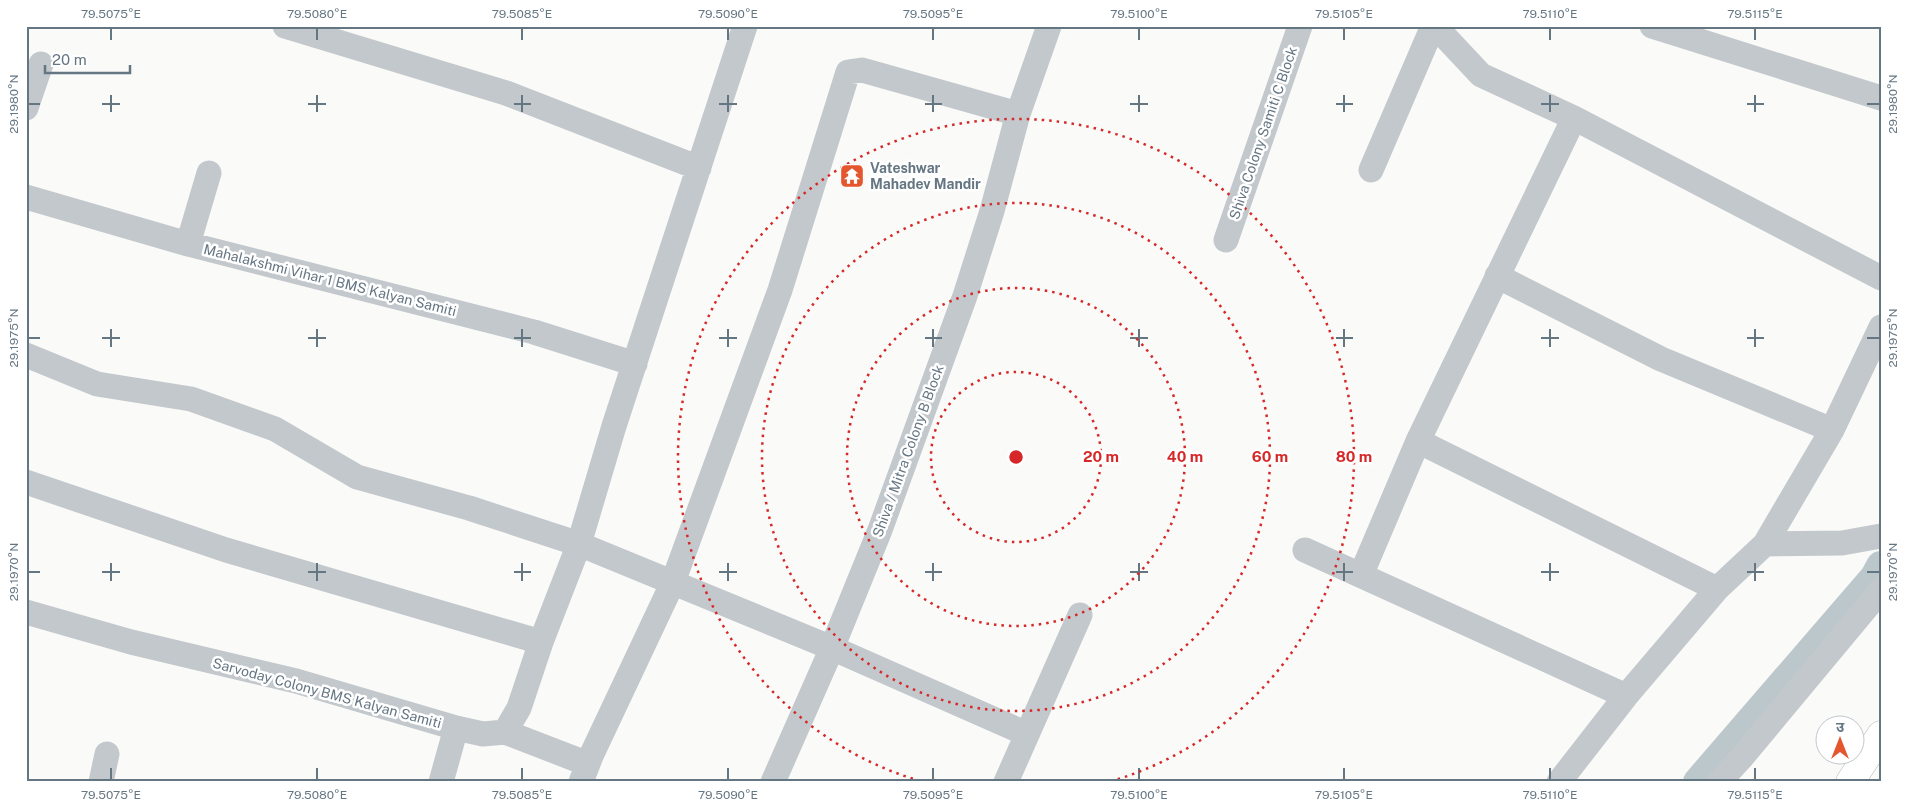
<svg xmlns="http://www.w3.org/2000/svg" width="1907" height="808" font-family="'Public Sans','Noto Sans Devanagari',sans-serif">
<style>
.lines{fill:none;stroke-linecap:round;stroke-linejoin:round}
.canal{stroke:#bbc7cb;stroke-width:30}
.primary-casing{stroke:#b5babe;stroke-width:29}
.minor{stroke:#c3c8cc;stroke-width:25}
.primary{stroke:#fff;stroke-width:28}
.ticks{fill:none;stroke:#657683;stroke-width:2}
.ring{fill:none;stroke:#d62828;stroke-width:2.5;stroke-dasharray:2.5 5}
.labels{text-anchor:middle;stroke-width:5;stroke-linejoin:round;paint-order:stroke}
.street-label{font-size:14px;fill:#657683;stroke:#fff}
.poi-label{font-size:14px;font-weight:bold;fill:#657683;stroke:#fff;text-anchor:start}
.centre{fill:#d62828;stroke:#fff;stroke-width:2.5}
.ring-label{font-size:15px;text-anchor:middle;font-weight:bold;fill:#d62828;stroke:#fff;stroke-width:5;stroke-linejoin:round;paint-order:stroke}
.neatline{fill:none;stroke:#657683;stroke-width:2}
.ticks-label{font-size:12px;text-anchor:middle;fill:#657683}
</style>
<rect width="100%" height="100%" fill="#fafaf8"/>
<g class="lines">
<path class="canal" d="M1698,782L1875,577L1881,566"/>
<defs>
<path id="primary" d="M1850,782L1881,735"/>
</defs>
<use href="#primary" class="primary-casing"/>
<path class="minor" d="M285,26L506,93L699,168
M1435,26L1481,75L1574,118L1881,278
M1652,26L1881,98
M26,108L41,64
M1574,118L1418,441L1717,589
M1371,170L1433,26
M26,197L188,244L534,332L635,364
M1226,240L1300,26
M188,244L209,173
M1497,276L1661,359L1832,430
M26,355L97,384L191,399L275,429L357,477L469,508L579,544L832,648L1027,734
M26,482L226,550L541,642
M1765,544L1842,543L1881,536
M1305,550L1626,696
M1361,575L1418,441
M26,612L131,642L296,681L456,728L483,734L505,732L519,708L541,642L579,544L614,426L745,26
M505,732L588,764
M101,782L107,754
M441,782L456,728
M581,782L591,756L673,582L780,290L848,72L862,70L1018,114
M773,782L832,648L880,530L965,296L992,211L1018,114L1049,26
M1006,782L1080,615
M1559,782L1626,696L1717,589L1765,544L1832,430L1881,327
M1719,782L1742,757L1881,590"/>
<use href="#primary" class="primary"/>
</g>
<path class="ticks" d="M111,28V40M317,28V40M522,28V40M728,28V40M933,28V40M1139,28V40M1344,28V40M1550,28V40M1755,28V40M111,95V112M317,95V112M522,95V112M728,95V112M933,95V112M1139,95V112M1344,95V112M1550,95V112M1755,95V112M28,104H40M102,104H120M308,104H326M514,104H531M719,104H737M925,104H942M1130,104H1148M1336,104H1353M1541,104H1559M1747,104H1764M1867,104H1880M111,329V347M317,329V347M522,329V347M728,329V347M933,329V347M1139,329V347M1344,329V347M1550,329V347M1755,329V347M28,338H40M102,338H120M308,338H326M514,338H531M719,338H737M925,338H942M1130,338H1148M1336,338H1353M1541,338H1559M1747,338H1764M1867,338H1880M111,563V581M317,563V581M522,563V581M728,563V581M933,563V581M1139,563V581M1344,563V581M1550,563V581M1755,563V581M28,572H40M102,572H120M308,572H326M514,572H531M719,572H737M925,572H942M1130,572H1148M1336,572H1353M1541,572H1559M1747,572H1764M1867,572H1880M111,768V780M317,768V780M522,768V780M728,768V780M933,768V780M1139,768V780M1344,768V780M1550,768V780M1755,768V780"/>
<g class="ring">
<circle cx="1016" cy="457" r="85"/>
<circle cx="1016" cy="457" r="169"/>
<circle cx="1016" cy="457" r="254"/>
<path d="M920 781A338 338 0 1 1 1112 781"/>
</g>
<defs>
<symbol id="temple-square" viewBox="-11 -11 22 22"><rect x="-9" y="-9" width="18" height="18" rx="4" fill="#e4572e" stroke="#fff"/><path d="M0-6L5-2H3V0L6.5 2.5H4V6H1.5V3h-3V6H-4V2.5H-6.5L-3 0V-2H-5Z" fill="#fff"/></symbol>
</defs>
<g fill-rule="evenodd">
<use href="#temple-square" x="838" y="162" width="28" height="28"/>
</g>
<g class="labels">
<g class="street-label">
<text transform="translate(1263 133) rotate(-71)" y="5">Shiva Colony Samiti C Block</text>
<text transform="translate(330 280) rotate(14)" y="5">Mahalakshmi Vihar 1 BMS Kalyan Samiti</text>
<text transform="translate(908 451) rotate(-70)" y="5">Shiva / Mitra Colony B Block</text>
<text transform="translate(327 693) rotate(15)" y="5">Sarvoday Colony BMS Kalyan Samiti</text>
</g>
<g class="poi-label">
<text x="870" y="173">Vateshwar<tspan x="870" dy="16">Mahadev Mandir</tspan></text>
</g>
</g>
<circle cx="1016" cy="457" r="8" class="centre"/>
<g class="ring-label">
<text x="1101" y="462">20 m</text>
<text x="1185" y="462">40 m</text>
<text x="1270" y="462">60 m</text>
<text x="1354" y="462">80 m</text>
</g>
<rect width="1907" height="808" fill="none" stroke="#ffffff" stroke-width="55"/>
<g transform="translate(1840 740)"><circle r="24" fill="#ffffff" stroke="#c1c8cd"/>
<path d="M0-4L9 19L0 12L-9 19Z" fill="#e4572e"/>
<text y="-8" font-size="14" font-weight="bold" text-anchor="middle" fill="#657683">उ</text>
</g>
<path d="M45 65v8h85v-8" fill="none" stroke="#657683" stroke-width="2.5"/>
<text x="52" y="65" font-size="15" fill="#657683" stroke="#ffffff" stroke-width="4" paint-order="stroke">20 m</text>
<rect x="28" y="28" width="1852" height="752" class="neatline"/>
<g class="ticks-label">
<text x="111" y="18">79.5075°E</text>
<text x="317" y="18">79.5080°E</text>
<text x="522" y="18">79.5085°E</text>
<text x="728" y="18">79.5090°E</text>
<text x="933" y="18">79.5095°E</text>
<text x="1139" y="18">79.5100°E</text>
<text x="1344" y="18">79.5105°E</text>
<text x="1550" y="18">79.5110°E</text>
<text x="1755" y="18">79.5115°E</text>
<text transform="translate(14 104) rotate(-90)" y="4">29.1980°N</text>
<text transform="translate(1893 104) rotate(-90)" y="4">29.1980°N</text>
<text transform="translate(14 338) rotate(-90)" y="4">29.1975°N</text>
<text transform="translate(1893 338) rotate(-90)" y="4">29.1975°N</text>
<text transform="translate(14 572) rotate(-90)" y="4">29.1970°N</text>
<text transform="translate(1893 572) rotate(-90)" y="4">29.1970°N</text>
<text x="111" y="799">79.5075°E</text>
<text x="317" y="799">79.5080°E</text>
<text x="522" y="799">79.5085°E</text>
<text x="728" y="799">79.5090°E</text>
<text x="933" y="799">79.5095°E</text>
<text x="1139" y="799">79.5100°E</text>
<text x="1344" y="799">79.5105°E</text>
<text x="1550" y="799">79.5110°E</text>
<text x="1755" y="799">79.5115°E</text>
</g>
</svg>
